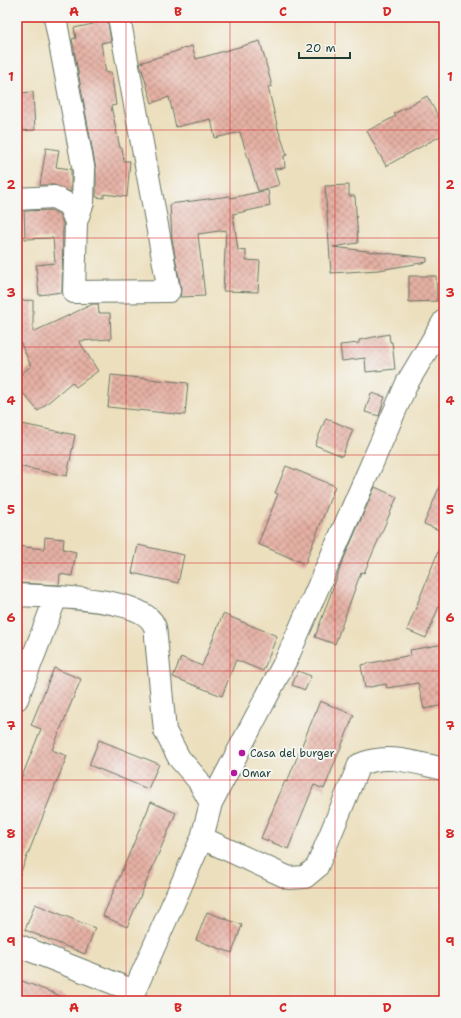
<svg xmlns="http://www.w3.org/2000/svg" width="461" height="1018" font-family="'Shantell Sans',sans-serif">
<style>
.building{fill:url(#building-cross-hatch)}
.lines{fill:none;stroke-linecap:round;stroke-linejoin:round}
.minor-casing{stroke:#677664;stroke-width:24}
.minor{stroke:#fff;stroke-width:22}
.grid{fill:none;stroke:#d62828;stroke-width:1;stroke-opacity:0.55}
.poi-dot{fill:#b5179e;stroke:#f6f6f2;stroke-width:1.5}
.labels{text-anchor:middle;stroke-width:4;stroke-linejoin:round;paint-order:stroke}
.poi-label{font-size:11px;fill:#1f3d34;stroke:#f6f6f2;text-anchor:start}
.neatline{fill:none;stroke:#d62828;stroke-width:1.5}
.grid-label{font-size:13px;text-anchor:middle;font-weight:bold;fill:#d62828}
</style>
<defs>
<pattern id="building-cross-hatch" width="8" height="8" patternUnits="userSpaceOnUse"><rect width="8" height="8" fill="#e6b0a4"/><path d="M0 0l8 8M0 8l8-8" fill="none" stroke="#ba9086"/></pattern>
</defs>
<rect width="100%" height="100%" fill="#f6f6f2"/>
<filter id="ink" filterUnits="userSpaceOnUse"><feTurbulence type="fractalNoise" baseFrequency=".025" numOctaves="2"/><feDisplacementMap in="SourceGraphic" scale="8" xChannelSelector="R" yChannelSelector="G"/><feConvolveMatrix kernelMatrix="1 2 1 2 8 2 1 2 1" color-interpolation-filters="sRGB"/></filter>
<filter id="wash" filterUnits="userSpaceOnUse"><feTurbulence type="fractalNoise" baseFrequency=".012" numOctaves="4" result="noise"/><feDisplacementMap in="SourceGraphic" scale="16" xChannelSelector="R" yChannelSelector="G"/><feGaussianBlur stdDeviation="0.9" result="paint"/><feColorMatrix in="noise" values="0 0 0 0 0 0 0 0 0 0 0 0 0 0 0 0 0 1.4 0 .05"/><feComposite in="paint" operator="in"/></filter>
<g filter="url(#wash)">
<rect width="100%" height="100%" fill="#ecdfbd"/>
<g id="blocks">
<path class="building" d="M92,17H107L111,41L101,43L106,73L111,72L116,105L111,106L120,148H122L124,161H130L127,197L104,194V198L96,197V169L72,39L76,38L74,28L93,24Z
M260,41L272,86L268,87L278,129L287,155L284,156L285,168L274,169L279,185L258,191L240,132L215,138L211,119L176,127L169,97L152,103L140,63L192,46L196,59Z
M33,92L35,130L17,131V93Z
M427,96L444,127V134L386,166L367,131L396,116L394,114Z
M46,148L59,150L56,167L71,169V192L54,185H40Z
M349,185V196H355L358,243L333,247L427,258V262L379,270L331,273L325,186Z
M268,190L270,206L233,214L238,250L246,251V260L260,261L258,292L223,291L226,230L198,234L205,296L180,297L181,289L172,239L170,204L230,196L231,198Z
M51,210L59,214L63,224L62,292L39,295L36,265L55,263L53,238L25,239L24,211Z
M409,276H436L437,301L409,302Z
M33,300V332L93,304H98L99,313H110L111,339L79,341L98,371L76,387L72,382L38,411L17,386V378L31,366L17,335V301Z
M389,334L390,342H392L395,369L366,372L365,358L342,361L340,345L359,343V340Z
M111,375L188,383L185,415L108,407Z
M371,393L385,397L379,416L365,412Z
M326,418L353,430L342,456L315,445Z
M17,423L75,435L67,476L17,466Z
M286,466L335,486L305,564L258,544L278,494L275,493Z
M444,476V532L424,524Z
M375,487L397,497L364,573L361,572L335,644L315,637L342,563Z
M45,537L64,539L63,549L76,552L72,576L60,574L59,585L17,583V546L44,549Z
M443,539L444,594L426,638L407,630Z
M138,545L184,555L178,583L132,573Z
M223,614L277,636L263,671L236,660L222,696L173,677L181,657L202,666Z
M444,644V705L424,709L418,683L387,688L386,684L365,688L361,665L411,655L410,650Z
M54,668L81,679L52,750L67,756L18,879L17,789L41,729L31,725Z
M298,671L311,676L305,690L292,685Z
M320,701L354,715L324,789L314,785L288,849L261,838L285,781L287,782Z
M99,740L159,764L148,789L89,765Z
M151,802L176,813L127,927L103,916Z
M35,904L95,928L85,954L25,930Z
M207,912L242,925L232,953L196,940Z
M17,979L71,1000L70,1001H17Z"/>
</g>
</g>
<g filter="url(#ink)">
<use href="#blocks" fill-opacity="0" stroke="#677664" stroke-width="1"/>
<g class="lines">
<defs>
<path id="minor" d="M55,17L84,171L83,202L76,222
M17,199L54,197L69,205L76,222L74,292L169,291L119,17
M17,595C46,597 141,596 154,625C156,628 156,633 156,637L165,731L179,758L198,780L211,803
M17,699L56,597
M202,838L289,878L305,877L317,867L359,765C387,752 416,763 444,769
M17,945L134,991
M130,1001L202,838L211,803L288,656L407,383L444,321"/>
</defs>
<use href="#minor" class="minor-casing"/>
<use href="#minor" class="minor"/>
</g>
</g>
<path class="grid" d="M126,17V1001M230,17V1001M335,17V1001M17,130H444M17,238H444M17,347H444M17,455H444M17,563H444M17,671H444M17,780H444M17,888H444"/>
<g class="poi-dot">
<circle cx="242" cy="753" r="4"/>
<circle cx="234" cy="773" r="4"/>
</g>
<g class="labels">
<g class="poi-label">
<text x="250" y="757">Casa del burger</text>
<text x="242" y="777">Omar</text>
</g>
</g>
<rect width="461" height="1018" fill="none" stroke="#f6f6f2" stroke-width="44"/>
<path d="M299 52v6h51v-6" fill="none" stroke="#1f3d34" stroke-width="2"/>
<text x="305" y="52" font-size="12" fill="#1f3d34" stroke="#f6f6f2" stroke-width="3" paint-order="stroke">20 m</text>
<rect x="22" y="22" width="417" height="974" class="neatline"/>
<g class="grid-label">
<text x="74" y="16">A</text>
<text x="178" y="16">B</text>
<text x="283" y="16">C</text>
<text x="387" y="16">D</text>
<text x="11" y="81">1</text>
<text x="450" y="81">1</text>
<text x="11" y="189">2</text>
<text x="450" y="189">2</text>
<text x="11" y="297">3</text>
<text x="450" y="297">3</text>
<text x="11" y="405">4</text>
<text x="450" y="405">4</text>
<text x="11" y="514">5</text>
<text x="450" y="514">5</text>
<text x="11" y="622">6</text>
<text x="450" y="622">6</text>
<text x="11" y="730">7</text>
<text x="450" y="730">7</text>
<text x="11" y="838">8</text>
<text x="450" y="838">8</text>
<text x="11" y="946">9</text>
<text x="450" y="946">9</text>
<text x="74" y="1012">A</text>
<text x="178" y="1012">B</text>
<text x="283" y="1012">C</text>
<text x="387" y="1012">D</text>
</g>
</svg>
